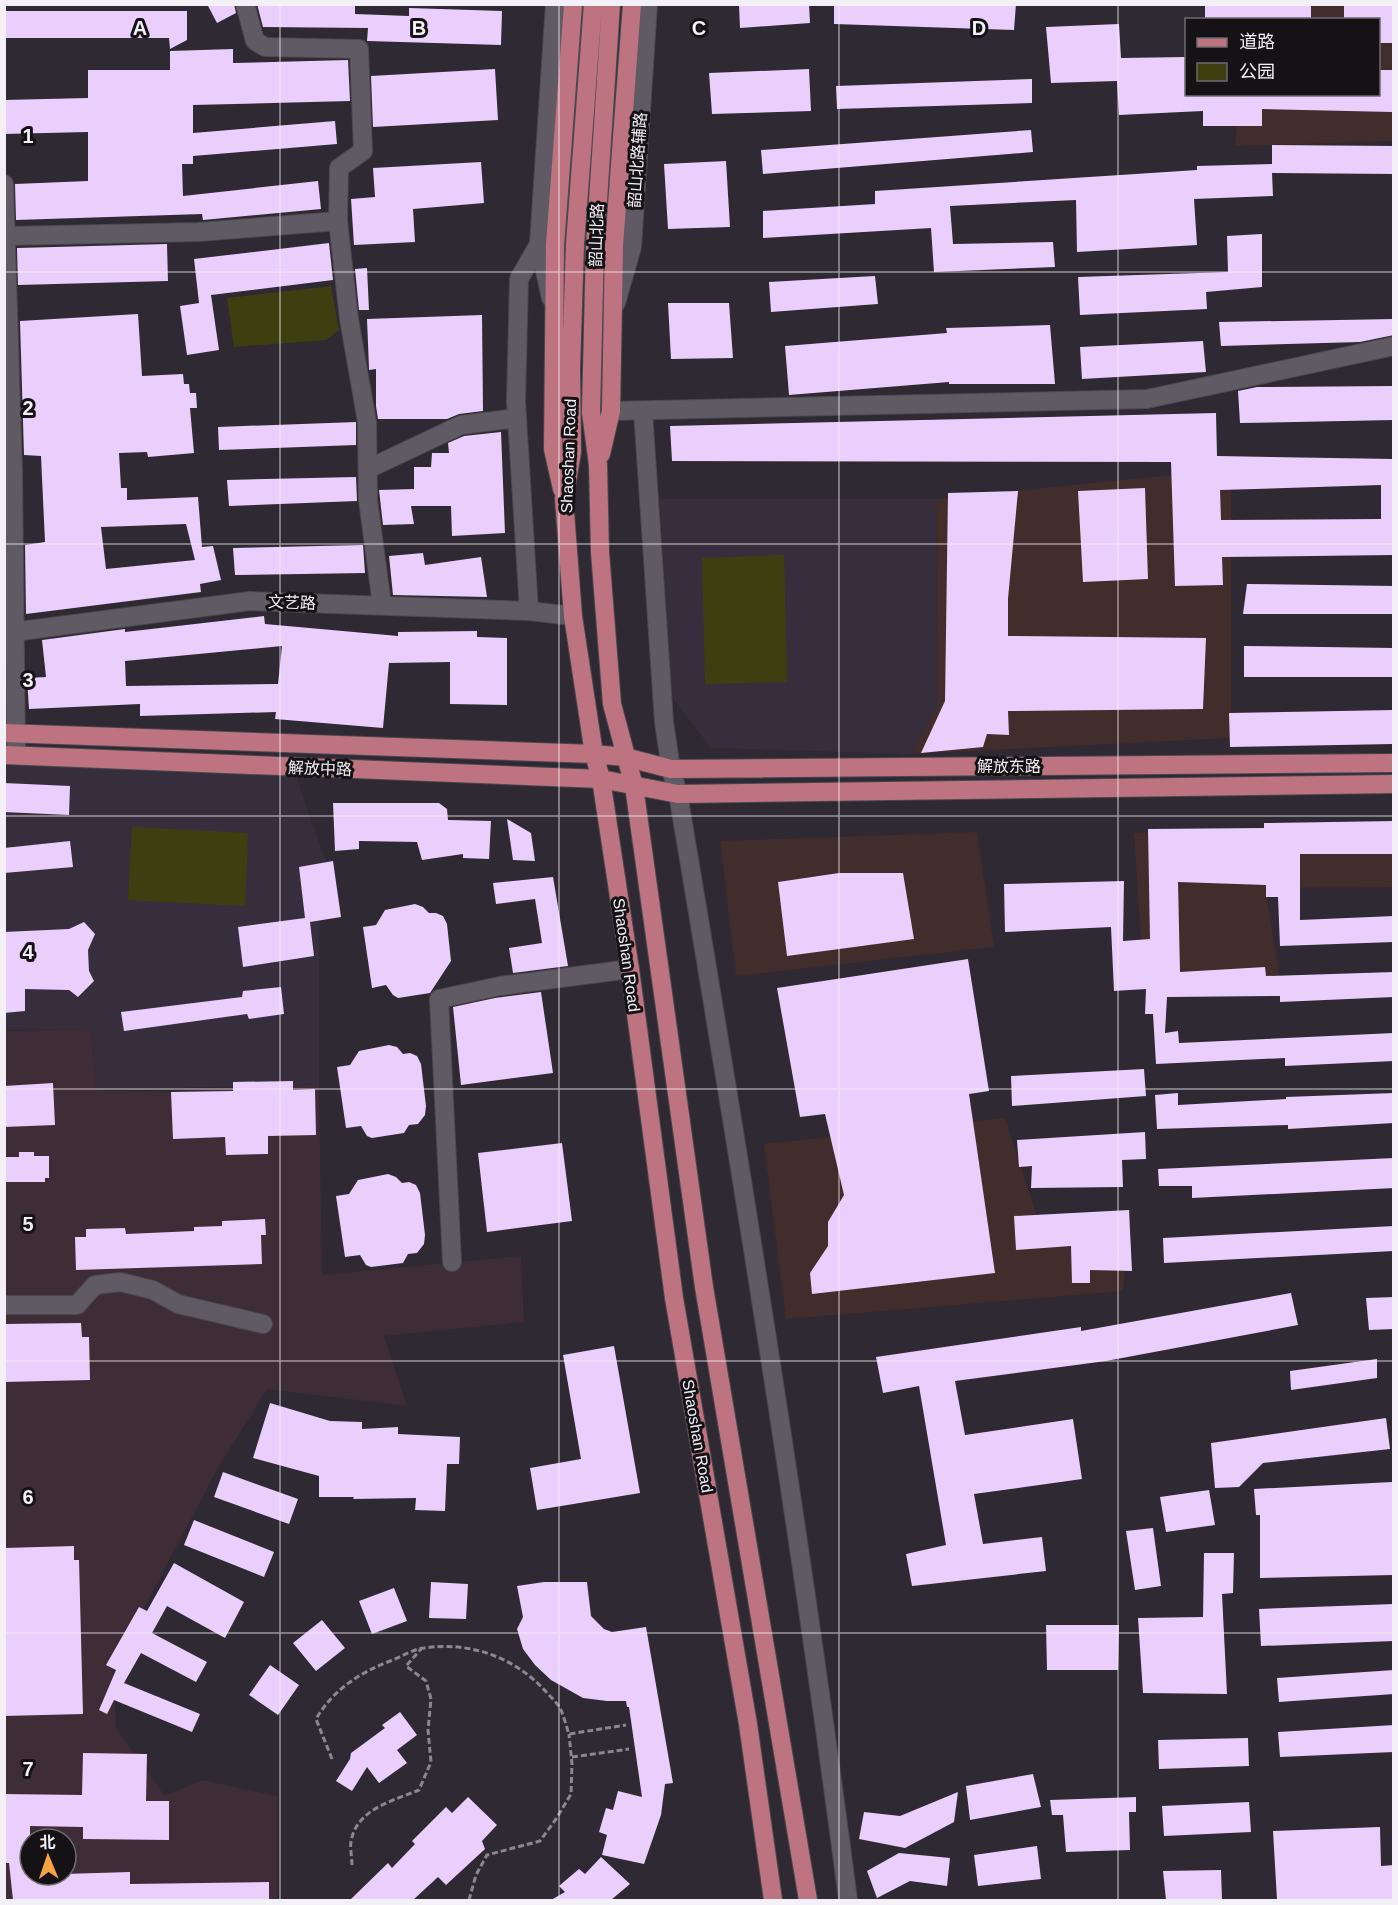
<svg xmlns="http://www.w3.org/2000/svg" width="1398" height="1905" font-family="Arial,'Noto Sans SC',sans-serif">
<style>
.commercial{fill:#412d2b}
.built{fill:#372e3d}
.medical{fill:#3e2c36;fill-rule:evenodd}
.green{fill:#3e3f10}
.building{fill:#eacefb;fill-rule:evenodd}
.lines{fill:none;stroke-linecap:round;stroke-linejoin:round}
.minor-casing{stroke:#4b474e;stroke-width:20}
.major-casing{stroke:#4b474e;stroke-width:20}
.path{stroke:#8c878f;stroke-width:3;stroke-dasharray:6 3;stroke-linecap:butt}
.minor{stroke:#605a64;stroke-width:18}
.major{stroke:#be7480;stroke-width:18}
.grid{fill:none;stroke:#f4f0f7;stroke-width:1.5;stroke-opacity:0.55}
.labels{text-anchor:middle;stroke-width:6;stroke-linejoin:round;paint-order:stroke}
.street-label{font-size:16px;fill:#f4f0f7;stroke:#151216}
.grid-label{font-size:20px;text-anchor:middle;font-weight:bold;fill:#f4f0f7;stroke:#151216;stroke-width:6;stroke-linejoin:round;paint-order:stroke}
</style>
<rect width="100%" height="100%" fill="#2e2932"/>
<path class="commercial" d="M1245,5H1393V141L1235,146L1239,95L1378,94V20L1244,19Z
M1231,469V738L912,754L937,706L936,499Z
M1393,822V887L1265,888L1280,979L1143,973L1134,833Z
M977,832L994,947L736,976L720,841Z
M1005,1118L1038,1219L1131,1209L1123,1291L786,1319L764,1144Z"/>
<path class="built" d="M660,499H936L937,706L912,754L711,748L671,696Z
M5,765L294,770L325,860L319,933V1084L96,1090L92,1029L5,1030Z"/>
<path class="medical" d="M92,1029L96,1090L171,1092L319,1084L322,1275L521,1256L524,1322L384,1336L407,1406L267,1389L219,1466L113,1667L116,1728L165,1796L202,1780L277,1796V1900H5L4,1031ZM30,1839H66V1875H30Z"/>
<path class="green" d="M331,286L339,330L326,340L234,347L227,298Z
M784,555L787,682L705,684L702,558Z
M132,827L248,833L245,906L128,900Z"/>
<path class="building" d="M207,4H234L236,13L217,23Z
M257,4H355V14L409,16V8L502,11L501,45L367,41L368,28L263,27Z
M753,4H809L810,23L740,28L739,5Z
M834,4H1016L1014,30L834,24Z
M1205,4H1311V19L1205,20Z
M1344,4H1394V43H1378V20H1344Z
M4,11H187V40L170,49L169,38H4Z
M1119,24L1121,58L1186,57V94H1378V70H1393L1392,112L1262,109V126H1203V111L1119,115L1117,81L1051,83L1046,27Z
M233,49V63L348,60L350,101L193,105V133L335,121L337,144L193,156V164H182L183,196L318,181L321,209L203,220L202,214L16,220L15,184L88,181V132L4,134V100L88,98V70H170V51Z
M495,69L498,120L373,127L371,76Z
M809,69L811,111L712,114L709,73Z
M1032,79V103L837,109L836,86Z
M1031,130L1033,152L763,174L761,150Z
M1272,145L1394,146V174L1272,173L1273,196L1194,199L1197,245L1077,252L1076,200L950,206L953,244L1053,242L1055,267L934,272L931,228L763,238V211L875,204V191L1197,170V166L1272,164Z
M726,161L730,227L668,229L664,164Z
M481,162L484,203L413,209L415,242L354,245L351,199L375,197L373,168Z
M1262,234V287L1206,292L1207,309L1080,315L1078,277L1228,272L1227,236Z
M329,243L333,280L211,295L219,350L187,355L180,306L199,303L194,259Z
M167,244L168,281L18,285L17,248Z
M367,268L369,310H359L355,269Z
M875,276L878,304L771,312L769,282Z
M668,303H729L733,358L671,359Z
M138,314L142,376L183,374L184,384H189L190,393H196L197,408H190L194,453L148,457L147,452L119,453L121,488H127V500L198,497L202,547L213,546L221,580L200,584L201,592L26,614L25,545L45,542L41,456L24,455L20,321ZM186,524L195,560L106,569L101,527Z
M482,315L483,411L459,414L447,419H378L376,406V369L369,370V368L367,319Z
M1394,319V335L1360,342L1221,346L1219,322Z
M1050,325L1055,384H949V382L789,395L785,346L947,333L946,328Z
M1203,341L1206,372L1082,379L1080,347Z
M1394,386V420L1240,423L1238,391L1257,387Z
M1216,413L1217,456L1394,459V555L1222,557L1223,585L1175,586L1171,462L672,461L670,426ZM1381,485V519L1221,520L1220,490Z
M356,422V445L219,450L218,427Z
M501,432L505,533L452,536L451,506H411L414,524L383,525L379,490L414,489V467H431L432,453H449L448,443L464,436Z
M356,477L357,501L229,506L227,480Z
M1145,488L1148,579L1083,582L1078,491Z
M1018,491L1008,599V636L1206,638L1203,709L1008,711L1009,735L987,734L983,747L921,753L945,701L948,493Z
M363,545L365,573L235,575L233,548Z
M423,553L425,565L481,557L487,597L393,595L389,556Z
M1247,584L1394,586V614H1243Z
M264,616L265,624L398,636V632L477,631V637L507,638V705L450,704V662L389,663L383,728L275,719L276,712L140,716V704L29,709L27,678L46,677L42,640L125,629V632ZM282,646L278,684L126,686L125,661Z
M1244,646L1394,648V677H1244Z
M1394,710V744L1230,747L1229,713Z
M4,783L70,786L69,815L4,812Z
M333,803H439L447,809L448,820L491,821L489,859L463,858V854L422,860L417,842L359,841V849L335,851Z
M507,819L531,833L535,861L513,860Z
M1394,821V854H1300V920L1394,916V942L1280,946L1278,897H1266V885L1178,882L1180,972L1265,967L1266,976L1394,972V997L1280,1002V996L1167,997L1165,1033L1178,1031L1179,1043L1394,1033V1061L1285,1066V1058L1156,1064L1153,1014H1145L1146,989L1114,991L1111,927L1005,932L1004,884L1124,881L1123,941L1150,939L1148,829L1264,828V823Z
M70,841L73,867L4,873V848Z
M333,861L341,917L310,922L314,956L243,967L238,927L305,918L299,867Z
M839,873H903L914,939L787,956L778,882Z
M553,877L568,966L513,973L509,948L542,943L535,899L496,904L493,883Z
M415,904L423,907L429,913H436L443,916L447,924L451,961L430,993L398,998L393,995L386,985L372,988L363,927L376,925L385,910Z
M84,922L95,934L88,950L89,971L94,981L78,997L69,990L25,989V1011L4,1013V932L69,929Z
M968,959L989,1091L969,1094L995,1273L812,1294L810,1273L828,1246V1222L844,1195L825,1114L800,1117L777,988Z
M281,987L284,1014L249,1019L247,1014L124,1031L121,1012L242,997L243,991Z
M541,992L553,1073L461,1085L453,1007L495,998Z
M389,1045L397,1047L403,1054L410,1053L417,1056L421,1064L426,1106L425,1115L418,1124L409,1125L404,1133L372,1138L367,1136L361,1126L346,1128L337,1067L350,1065L359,1051Z
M1144,1069L1146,1096L1012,1106L1011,1076Z
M293,1081V1090L315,1089L316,1135L268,1136V1154L226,1155L225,1137L173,1139L171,1092L233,1091V1082Z
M53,1083L55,1125L4,1127V1086Z
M1178,1093V1105L1286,1099V1097L1394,1093V1123L1288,1129V1125L1157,1129L1155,1095Z
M1145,1132L1146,1159L1122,1160L1123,1187L1031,1188L1032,1166L1019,1167L1017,1140Z
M562,1143L572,1221L487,1232L478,1153Z
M19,1152H34V1156H49V1178H45V1182H4V1157H19Z
M1394,1158V1188L1192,1198V1186H1159L1158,1169Z
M388,1174L396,1177L402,1183L409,1182L416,1185L420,1193L425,1235L424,1244L417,1253L408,1254L403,1263L371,1267L366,1265L360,1255L345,1257L336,1196L349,1194L358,1180Z
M1129,1210L1132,1271L1090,1270V1283H1072L1071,1246L1016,1250L1014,1216Z
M265,1219L266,1235H261L262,1264L76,1270L75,1237H86V1229L125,1228L126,1234L194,1231V1227L222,1226V1221Z
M1394,1226V1251L1164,1263L1163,1238Z
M1291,1293L1298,1325L1106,1361L955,1381L965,1435L1073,1419L1082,1479L974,1494L983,1544L1042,1537L1046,1571L912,1586L906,1554L946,1545L919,1386L883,1393L876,1357L1081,1327V1331Z
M1394,1297V1329L1369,1330L1366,1298Z
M81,1323L82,1337H89L90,1380L4,1382V1324Z
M614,1346L640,1493L537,1510L530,1468L581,1459L563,1355Z
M1377,1359V1378L1291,1390L1290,1371Z
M270,1403L330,1421L362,1422V1429L398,1427V1434L460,1437L459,1464H447L445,1511L415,1510L416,1498L353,1499L354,1497H319V1476L253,1458Z
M1386,1418L1390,1449L1263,1463L1239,1487L1215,1488L1211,1443Z
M223,1472L298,1499L289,1524L214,1497Z
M1392,1482L1394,1575L1260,1578V1515H1256L1254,1489Z
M1209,1490L1215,1525L1166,1532L1160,1497Z
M194,1520L274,1552L264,1577L184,1545Z
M1153,1528L1161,1586L1135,1590L1126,1531Z
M74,1546V1560H79L83,1714L4,1716V1548Z
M1204,1553H1234L1233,1593L1222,1594L1227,1694L1143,1693L1138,1618L1203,1617Z
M174,1563L244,1602L225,1638L167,1606L152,1633L207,1662L196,1682L141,1653L124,1683L200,1714L192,1732L114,1700L107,1714L99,1710L116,1670L106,1665L139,1607L147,1611Z
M431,1582L468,1584L466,1619L429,1618Z
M544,1582H587L591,1616L604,1629L612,1632L646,1627L673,1783L665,1784L661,1815L644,1864L602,1855L607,1835L599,1832L606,1808L613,1810L618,1791L642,1797L629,1707H627L626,1701H607L583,1698L551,1680L535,1665L523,1649L517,1629L523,1617L517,1586Z
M394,1588L407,1621L372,1634L359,1601Z
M1394,1604V1641L1261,1646L1259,1609Z
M322,1620L345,1648L316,1671L293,1643Z
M1046,1625H1119L1118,1670H1047Z
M270,1665L299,1685L278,1715L249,1695Z
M1394,1670V1694L1279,1702L1277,1678Z
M400,1712L417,1735L397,1750L407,1763L379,1783L367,1767L352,1791L336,1781L350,1759L351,1753L385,1728L382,1725Z
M1394,1725V1752L1280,1757L1278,1732Z
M1248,1738L1249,1766L1159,1769L1158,1740Z
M83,1753L147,1754L146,1801H169V1840L83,1839V1827L30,1826V1875L130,1872V1884L269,1882V1900H13L9,1863H4V1794L82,1795Z
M1033,1774L1041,1807L970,1820L966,1786Z
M958,1792L954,1822L905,1848L859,1839L864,1812L900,1816Z
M468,1797L497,1825L482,1841L485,1849L446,1885L438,1877L413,1900H350L388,1863L392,1868L415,1844L412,1841L446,1807L452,1813Z
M1136,1797V1812H1129L1130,1850L1066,1852L1063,1815H1052L1050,1800Z
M1249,1802L1251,1832L1164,1836L1162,1806Z
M1380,1827L1381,1866L1394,1865V1900H1277L1273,1831Z
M1037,1846L1041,1879L978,1886L974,1855Z
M899,1853L950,1858L947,1886L910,1881L877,1898L867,1871Z
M601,1857L630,1884L611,1900H551L565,1892L559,1886L579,1869L585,1874Z
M1221,1870L1222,1900H1166L1163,1871Z"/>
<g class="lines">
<defs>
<path id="minor" d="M245,4L255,41L265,47L359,49L363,151L339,168L338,221
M4,184L13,472L16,755
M6,236L199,232L338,221L349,319L367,422L368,500L382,605
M551,298L539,244L555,4
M616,303L632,247L648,4
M611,411L1147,399L1394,346
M643,411L664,722L671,769L678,794C740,1162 800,1530 848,1900
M368,469L461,425L517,418
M529,611L516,401L519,279L539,244
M13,632L250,601L529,611L573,616
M452,1262L439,999L500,986L630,969
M4,1305H77L95,1285L120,1282L153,1290L178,1304L263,1324"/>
<path id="major" d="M593,4L575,244L571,368L572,452L564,499L573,616L594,754L601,779L630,969L674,1298L748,1724L773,1900
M611,4L595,246L591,412L598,465L600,552L612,704L634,786L704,1287L808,1900
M601,454L611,411L614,246L632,4
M562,489L553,449L555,245L573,4
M4,733L594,754L625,757L671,769L1394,763
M4,755L601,779L678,794L1394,784"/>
</defs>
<use href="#minor" class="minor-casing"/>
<use href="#major" class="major-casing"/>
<path class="path" d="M572,1757L629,1749
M332,1759L316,1719C333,1690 359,1673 390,1661C401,1657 413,1649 424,1648C471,1641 517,1658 548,1694C552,1698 557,1703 560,1708C564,1716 566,1726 569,1734L626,1725
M352,1865C352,1857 349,1845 352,1837C360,1808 395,1800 419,1790L431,1762L428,1730L431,1699L426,1681L406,1666L421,1649
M469,1900L476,1875L487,1855L540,1841L556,1819L571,1794L572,1764L569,1734"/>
<use href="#minor" class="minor"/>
<use href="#major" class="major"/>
</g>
<path class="grid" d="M280,4V1900M559,4V1900M839,4V1900M1118,4V1900M4,272H1394M4,544H1394M4,816H1394M4,1089H1394M4,1361H1394M4,1633H1394"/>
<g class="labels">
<g class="street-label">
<text transform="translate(637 160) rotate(-86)" y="6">韶山北路辅路</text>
<text transform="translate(596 235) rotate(-88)" y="6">韶山北路</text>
<text transform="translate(568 456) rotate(-88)" y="6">Shaoshan Road</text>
<text transform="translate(292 602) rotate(2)" y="6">文艺路</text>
<text x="1009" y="772">解放东路</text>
<text transform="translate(320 768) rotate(2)" y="6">解放中路</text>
<text transform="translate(627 955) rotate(82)" y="6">Shaoshan Road</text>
<text transform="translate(698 1436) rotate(80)" y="6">Shaoshan Road</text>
</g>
</g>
<g class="grid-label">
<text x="140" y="35">A</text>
<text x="419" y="35">B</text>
<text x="699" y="35">C</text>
<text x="979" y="35">D</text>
<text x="28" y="143">1</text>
<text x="28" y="415">2</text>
<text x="28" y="687">3</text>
<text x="28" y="959">4</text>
<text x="28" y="1231">5</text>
<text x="28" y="1504">6</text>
<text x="28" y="1776">7</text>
</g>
<rect width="1398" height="1905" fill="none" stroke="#f4f0f7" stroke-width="12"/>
<rect x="1185" y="18" width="195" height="78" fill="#151216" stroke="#6e6b70" stroke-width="1.5"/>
<rect x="1197" y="38" width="30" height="9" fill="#be7480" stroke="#6e6b70" stroke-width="1.5"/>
<text x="1239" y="48" font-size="18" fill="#f4f0f7">道路</text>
<rect x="1197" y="63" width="30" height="18" fill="#3e3f10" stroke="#6e6b70" stroke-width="1.5"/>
<text x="1239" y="78" font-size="18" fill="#f4f0f7">公园</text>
<g transform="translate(48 1857) rotate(358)"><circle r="28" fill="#151216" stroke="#6e6b70" stroke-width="1.5"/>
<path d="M0-4.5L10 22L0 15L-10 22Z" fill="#f4a344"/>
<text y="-9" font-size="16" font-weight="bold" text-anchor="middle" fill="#f4f0f7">北</text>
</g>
</svg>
